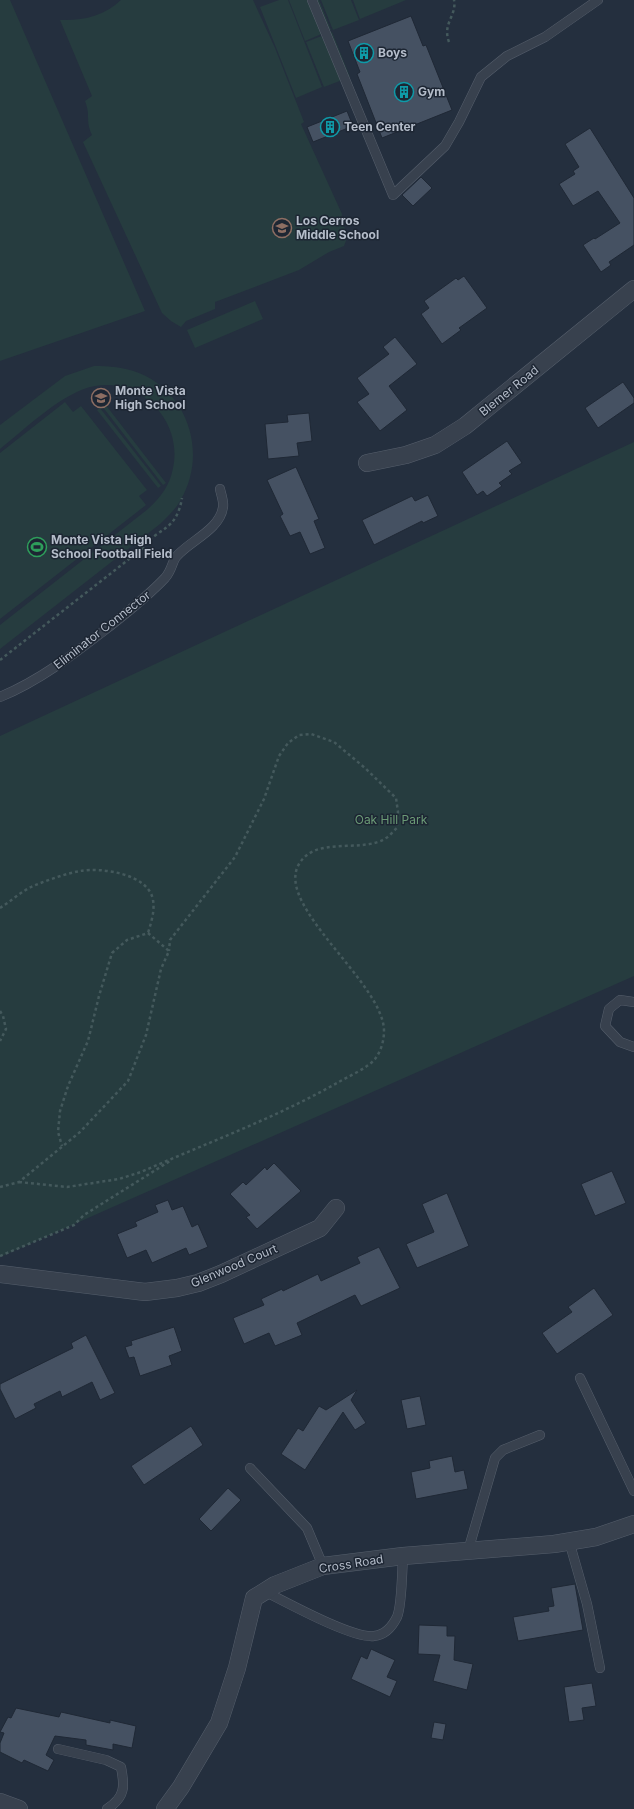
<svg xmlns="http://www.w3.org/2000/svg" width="634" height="1809" font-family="Inter,sans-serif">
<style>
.green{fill:#263c3f}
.building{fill:#455162;stroke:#1f2835}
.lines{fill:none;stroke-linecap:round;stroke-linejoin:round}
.service-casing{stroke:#565f6c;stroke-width:10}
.minor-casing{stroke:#565f6c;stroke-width:18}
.path{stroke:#44595c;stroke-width:2.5;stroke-dasharray:3 3;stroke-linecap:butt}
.service{stroke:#38414e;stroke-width:9}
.minor{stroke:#38414e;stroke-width:17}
.labels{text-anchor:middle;stroke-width:3;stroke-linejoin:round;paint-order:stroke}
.poi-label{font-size:12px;font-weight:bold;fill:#b4bcc9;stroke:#1d2633;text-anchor:start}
.street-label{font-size:12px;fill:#b4bcc9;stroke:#1d2633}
.park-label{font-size:12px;fill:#6b9a76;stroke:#1d2633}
</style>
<rect width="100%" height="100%" fill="#242f3e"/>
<path class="green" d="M0,0H10L145,311L0,361Z
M121,0H253L275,48L304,122L301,124L342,214L341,220L348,235L344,246L329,252L299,270L215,302V309L186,321L181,327L171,321L162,313L83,142L92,135C85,120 91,116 85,101L92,96L60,20C82,21 105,16 121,0Z
M279,0H288L322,87L296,98L260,7Z
M289,0H319L331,30L305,41Z
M321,0H351L359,20L333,30Z
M353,0H406L360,19Z
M332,32L350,77L324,87L306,42Z
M255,301L263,319L195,348L187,330Z
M94,366C109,366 124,367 139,373C189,393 208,455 180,501C175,510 167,517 160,524L0,649V625L148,509C161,497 170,485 173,468C183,422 142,378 95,386C64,391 25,429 0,449V425L65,376Z
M65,402L73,412L81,406L147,490L139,496L146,505L0,619V453Z
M105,404L166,483L163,485L102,406Z
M100,408L161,486L158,488L97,410Z
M634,442V976L0,1257V736Z"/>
<path class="building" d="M411,16L423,46L426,45L452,110L382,138L357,74L360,72L348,41Z
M347,111L353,126L313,142L307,127Z
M590,128L634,198V245L609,262L611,265L601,272L583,245L594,238L595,239L620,223L598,191L573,206L559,184L575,174L573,171L579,167L565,144Z
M421,177L432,188L413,206L402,195Z
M464,276L487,308L459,328L461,330L442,344L421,314L429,308L424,301L456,278L458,280Z
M395,337L417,364L389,386L407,410L380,431L357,402L369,394L357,378L389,354L383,347Z
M623,382L634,398V403L598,428L585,408Z
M309,413L312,441L297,443L299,456L268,459L265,424L288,422L287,415Z
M507,441L522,463L509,471L512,474L499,483L502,486L487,496L483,491L477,495L462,472Z
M296,467L319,519L314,521L325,548L310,554L300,532L290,536L280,516L283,514L267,480Z
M428,495L438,516L423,523L422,521L374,545L362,520L412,496L415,501Z
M274,1163L301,1191L257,1229L246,1217L250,1215L230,1194L243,1182L246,1185L265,1167L267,1170Z
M612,1171L626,1203L595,1216L581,1184Z
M447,1193L469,1246L417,1268L406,1244L434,1232L422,1204Z
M168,1200L172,1210L183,1206L192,1227L198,1224L208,1247L189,1255L186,1248L152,1263L146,1250L127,1258L117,1234L137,1226L135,1222L158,1212L155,1205Z
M379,1247L400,1288L361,1306L355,1295L297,1323L302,1335L275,1346L269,1333L244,1344L233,1318L264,1305L261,1299L282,1289L283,1291L318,1274L321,1281L360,1263L357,1257Z
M594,1288L613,1315L557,1354L542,1333L572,1312L568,1307Z
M174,1327L182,1351L169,1356L172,1365L140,1376L134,1357L129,1358L125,1347L132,1345L131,1341Z
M86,1335L115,1393L100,1400L92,1382L62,1397L60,1391L34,1404L36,1408L15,1419L0,1389V1384L73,1348L71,1343Z
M357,1390L351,1400L366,1423L355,1430L343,1412L305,1470L281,1454L298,1428L303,1431L319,1406L326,1410Z
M420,1396L426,1425L407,1429L401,1400Z
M191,1426L203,1445L144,1485L131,1466Z
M452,1456L455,1472L464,1470L468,1489L416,1499L411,1472L430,1468L429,1461Z
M228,1488L241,1500L211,1531L199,1519Z
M575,1584L583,1630L518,1641L513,1617L549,1611L548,1607L554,1606L551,1588Z
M419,1625L447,1626V1636H455L454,1660L473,1664L467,1690L433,1681L440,1655L418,1654Z
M371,1649L395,1660L387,1677L397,1681L390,1697L351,1679L361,1656L367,1659Z
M592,1683L596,1706L582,1708L584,1720L569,1722L564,1687Z
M16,1708L59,1717L61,1712L110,1723V1720L136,1726L132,1748L113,1744V1750L86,1745V1740L55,1736L46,1755L54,1760L48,1771L24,1760L22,1763L0,1752V1743L4,1733L0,1732L8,1717L11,1718Z
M434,1722L446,1724L443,1740L431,1738Z"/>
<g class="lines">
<defs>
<path id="service" d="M312,0L393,195L445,146L459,122L481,77L507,56L545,37L598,0
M0,697C41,680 75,653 110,626C129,611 148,596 165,578C172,570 172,562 176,557C189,541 220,530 223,507C224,502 221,494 220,489
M634,1002L620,1000L609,1009L605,1026L620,1042L634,1047
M580,1378L634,1491
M250,1468L307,1528L323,1566
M569,1541L587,1604L600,1668
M468,1551L495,1458L503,1450L540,1435
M264,1591C286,1602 353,1639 374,1636C385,1635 392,1627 397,1617C402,1606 402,1571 403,1556
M58,1749L106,1760L121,1767C125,1787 125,1797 107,1809"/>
<path id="minor" d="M367,463L406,455L435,445L465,426L634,289
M0,1274L145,1292L177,1288L198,1283L221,1274L320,1228L336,1208
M0,1802L19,1809
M165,1809L181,1787L219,1723L237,1668L254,1598L275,1585L323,1566L403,1556L554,1544L596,1537L634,1524"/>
</defs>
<use href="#service" class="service-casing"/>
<use href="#minor" class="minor-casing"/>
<path class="path" d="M449,42C442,23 457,16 454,0
M0,660L142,549C158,526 176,533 182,498
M0,908C11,901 22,891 33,886C48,880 64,874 80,871C101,867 149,874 153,900C155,911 151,923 148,933
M0,1011L3,1016L6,1029L0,1041
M19,1182L67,1187L119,1179L141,1172C207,1143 275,1118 337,1083C347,1077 368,1068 375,1059C381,1051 384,1041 384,1031C384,983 274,906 299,864C316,835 362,854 386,838C390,836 393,831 397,828L398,812L396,798L365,768L334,742L311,734L299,735L288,743L279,756L264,799L235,857L170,940L169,951
M0,1187L19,1182L80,1132L128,1081L146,1035L161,969L169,951L148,933L127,940L112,953L99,996L88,1041L68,1086L60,1111L58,1132L62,1146
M0,1256L74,1225L84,1215L170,1161"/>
<use href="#service" class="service"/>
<use href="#minor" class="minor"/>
</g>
<defs>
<symbol id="building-ring" viewBox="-11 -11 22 22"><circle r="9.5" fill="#1d2633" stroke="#0f9aa8" stroke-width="1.5"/><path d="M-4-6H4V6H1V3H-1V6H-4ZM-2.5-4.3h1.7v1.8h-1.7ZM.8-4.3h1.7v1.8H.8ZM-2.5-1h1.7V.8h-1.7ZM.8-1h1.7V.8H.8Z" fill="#0f9aa8"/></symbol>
<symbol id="school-ring" viewBox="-11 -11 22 22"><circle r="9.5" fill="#1d2633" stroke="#8d6e63" stroke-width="1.5"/><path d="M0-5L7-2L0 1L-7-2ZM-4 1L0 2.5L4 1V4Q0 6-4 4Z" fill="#8d6e63"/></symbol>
<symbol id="stadium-ring" viewBox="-11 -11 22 22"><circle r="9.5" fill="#1d2633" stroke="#2e9e5b" stroke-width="1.5"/><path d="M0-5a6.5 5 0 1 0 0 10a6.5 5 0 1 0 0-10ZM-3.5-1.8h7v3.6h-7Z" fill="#2e9e5b"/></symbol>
</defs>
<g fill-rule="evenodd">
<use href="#building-ring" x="353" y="42" width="22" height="22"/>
<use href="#building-ring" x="393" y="81" width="22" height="22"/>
<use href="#building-ring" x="319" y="116" width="22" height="22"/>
<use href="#school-ring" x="271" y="217" width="22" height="22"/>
<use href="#school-ring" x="90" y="387" width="22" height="22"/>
<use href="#stadium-ring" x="26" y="536" width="22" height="22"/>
</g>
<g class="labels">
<g class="poi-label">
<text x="378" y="57">Boys</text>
<text x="418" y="96">Gym</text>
<text x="344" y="131">Teen Center</text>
<text x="296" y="225">Los Cerros<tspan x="296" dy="14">Middle School</tspan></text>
<text x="115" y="395">Monte Vista<tspan x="115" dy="14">High School</tspan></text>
<text x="51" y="544">Monte Vista High<tspan x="51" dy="14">School Football Field</tspan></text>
</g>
<g class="street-label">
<text transform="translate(509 391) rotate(-39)" y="4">Blemer Road</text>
<text transform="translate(102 630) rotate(-38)" y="4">Eliminator Connector</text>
<text transform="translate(234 1266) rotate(-23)" y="4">Glenwood Court</text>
<text transform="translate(351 1564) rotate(-9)" y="4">Cross Road</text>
</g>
<g class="park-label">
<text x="391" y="824">Oak Hill Park</text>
</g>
</g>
</svg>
